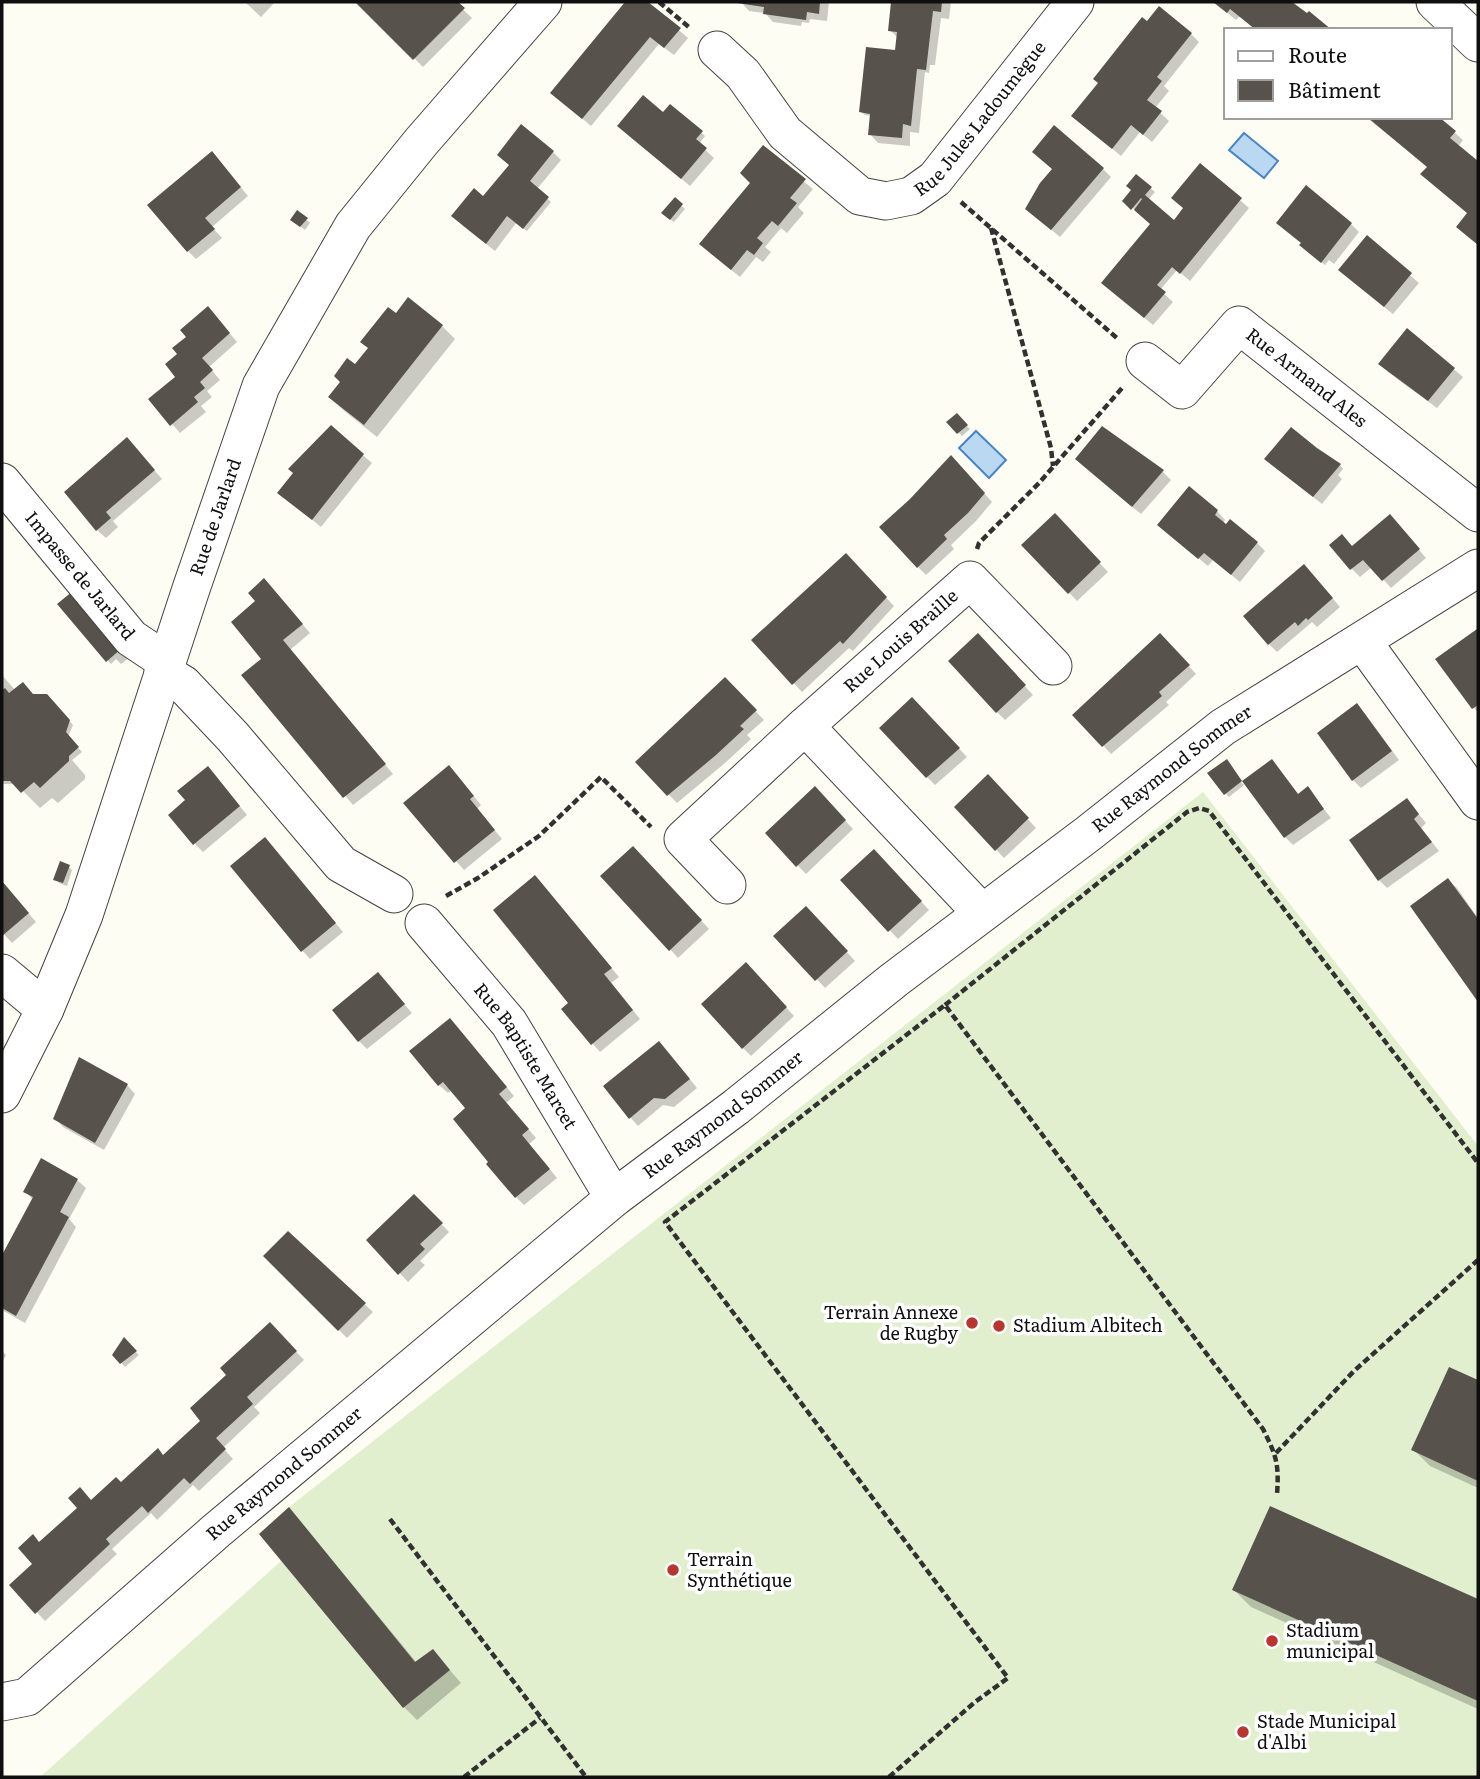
<svg xmlns="http://www.w3.org/2000/svg" width="1480" height="1779" font-family="Literata,serif">
<style>
.pitch{fill:#e1efcf}
.water{fill:#bbd8f2;stroke:#4786c4;stroke-width:2}
.shadow{fill:#0003}
.building{fill:#57524c}
.lines{fill:none;stroke-linecap:round;stroke-linejoin:round}
.minor-casing{stroke:#424242;stroke-width:39}
.path{stroke:#313131;stroke-width:4.5;stroke-dasharray:7 3.5;stroke-linecap:butt}
.minor{stroke:#fff;stroke-width:37}
.poi-dot{fill:#b73730;stroke:#fff;stroke-width:2.5}
.labels{text-anchor:middle;stroke-width:7;stroke-linejoin:round;paint-order:stroke}
.street-label{font-size:18px;fill:#0f0f0f;stroke:#fff}
.poi-label{font-size:18px;fill:#0f0f0f;stroke:#fff;text-anchor:start}
</style>
<rect width="100%" height="100%" fill="#fefdf3"/>
<path class="pitch" d="M1203,792L1478,1146V1777H40L281,1561L259,1534L289,1507Z"/>
<path class="water" d="M1244,133L1278,161L1264,178L1229,150Z
M976,431L1006,460L989,478L959,448Z"/>
<path class="shadow" d="M245,2H275L261,17Z
M358,2H455L472,18L423,67Z
M627,2H646L688,38L674,55L659,44L591,126L552,93Z
M741,2H829L827,21L810,19L809,23L802,22L801,26L773,22L765,13L749,11Z
M893,2H951L949,19L941,18L935,65H930L929,73L925,72L919,133L910,132V146L878,143L870,134L872,116L865,115L861,112L896,52L898,38L890,30Z
M1214,2H1289V3L1240,16L1236,20Z
M1191,34L1199,42L1164,86L1169,91L1155,108L1169,121L1152,142L1140,132L1121,156L1073,116Z
M670,106L705,136L699,144L714,158L690,186L627,134L664,114Z
M1366,117H1437L1463,140L1458,147L1478,164V244L1467,235L1469,213L1428,167Z
M763,148L813,189L798,207L804,213L787,233L781,228L765,247L771,252L763,262L756,257L740,277L710,253L752,183Z
M553,152L561,160L537,189L551,202L527,231L516,223L495,251L462,225L510,165Z
M220,162L248,196L212,227L222,238L196,259L188,251Z
M1103,169L1111,177L1060,237L1036,217L1054,170Z
M1211,175L1249,208L1190,281L1177,270L1160,290L1173,302L1153,325L1112,291L1152,224L1124,201L1133,190L1136,176L1155,192L1148,200L1174,222Z
M675,200L685,209L674,222L667,217Z
M306,219L310,223L305,230L296,223Z
M1351,224L1359,232L1334,264L1329,260L1325,265L1305,249Z
M1367,238L1419,283L1393,314L1379,303Z
M408,299L442,326L455,339L377,437L343,410L330,397Z
M216,317L237,342L209,367L220,380L207,391L212,397L201,406L206,412L180,433L151,400L178,377Z
M1407,330L1463,377L1437,408L1388,372L1380,364Z
M957,416L970,429L962,436L949,422Z
M331,428L372,463L321,527L280,493Z
M135,448L162,479L113,521L118,527L106,538L97,530Z
M959,465L992,502L976,521L951,545L954,549L926,575L918,567Z
M1340,465L1343,469L1338,475L1342,479L1322,504L1275,467Z
M1085,467L1162,471L1171,480L1141,514Z
M1217,511L1225,520L1223,524L1257,543L1265,551L1240,582L1213,560L1208,566L1168,533Z
M1055,516L1108,572L1077,601L1024,545Z
M1398,525L1426,558L1391,588L1372,567L1360,577L1352,569V548Z
M846,555L894,606L853,651L849,648L802,692L753,640Z
M1312,574L1340,607L1317,627L1312,622L1277,652L1269,644Z
M272,589L310,633L290,650L393,774L353,805L243,675L263,659Z
M59,605L129,658L121,664L116,659L111,664Z
M1476,631L1478,633V713L1437,659Z
M1168,643L1196,674L1166,702L1169,705L1111,754L1075,715Z
M986,644L1033,695L1005,720L997,712Z
M2,675L15,690L51,700L73,725L68,737L82,752L72,760L85,775V779L58,803L52,798L40,808L16,784H2Z
M725,680L764,720L747,735L751,739L725,763L677,803L637,762Z
M912,699L967,757L935,785L927,777Z
M1357,705L1365,714L1399,760L1361,788L1353,780Z
M1272,762L1299,795L1308,789L1331,818L1293,845L1285,837Z
M457,775L481,805L477,809L502,839L464,870L405,803Z
M216,777L247,815L203,852L195,844Z
M988,777L1036,828L1004,858L956,807Z
M1238,779L1244,785L1229,797L1225,793Z
M815,789L853,829L806,874L767,834Z
M1407,800L1426,823L1421,828L1439,851L1387,888L1379,880Z
M273,848L343,932L310,959L302,950Z
M642,856L709,929L678,958L670,949Z
M882,859L929,910L898,939L842,880Z
M69,867L72,870L67,886L59,883L55,879Z
M1448,880L1457,888L1478,918V998L1412,906Z
M2,882L36,922L12,943L2,932Z
M543,886L619,977L611,983L640,1019L600,1052L592,1043L571,1003Z
M815,917L855,961L825,988L776,936Z
M754,973L794,1016L751,1056L743,1048Z
M386,983L412,1013L367,1049L359,1041Z
M458,1028L514,1096L506,1103L536,1138L529,1144L557,1178L524,1205L516,1197L490,1163L468,1108L452,1090L448,1093L439,1085Z
M667,1051L697,1088L674,1107L663,1105L638,1126L630,1117Z
M127,1085L135,1094L104,1150L63,1127L55,1118Z
M77,1180L86,1188L69,1219L76,1227L25,1323L2,1310V1259L33,1200L25,1191Z
M414,1196L449,1232L420,1261L425,1265L408,1282L368,1240Z
M288,1233L373,1312L347,1338L265,1256Z
M270,1324L304,1360L254,1407L260,1413L223,1448L233,1459L199,1491L193,1485L157,1520L151,1513L112,1549L117,1554L45,1621L12,1585L35,1564L40,1544L91,1502L164,1457L203,1421L229,1375Z
M124,1340L139,1355L125,1367L114,1355Z
M2,1351L6,1355L2,1363Z
M1450,1370L1478,1382V1488L1430,1466L1413,1449Z
M1271,1508L1478,1601V1709L1251,1607L1234,1590Z
M289,1510L301,1522L417,1663L433,1651L461,1683L417,1720L404,1707L262,1534Z"/>
<path class="building" d="M355,2H458L465,8L413,60Z
M625,2H648L681,28L664,48L650,37L582,119L550,93Z
M737,2H820L819,14L807,12L806,20L763,14L764,7L737,3Z
M891,2H942L941,12L933,11L926,70L917,69L911,126L903,124L902,138L868,135L870,114L859,112L866,47L895,50L897,32L888,31Z
M1213,2H1292L1307,13L1309,11L1332,30H1256L1230,9L1227,13Z
M1159,6L1192,33L1157,77L1162,81L1147,100L1162,111L1143,135L1131,125L1112,149L1071,116L1098,83L1093,79L1142,17L1147,21Z
M643,95L663,112L670,104L703,131L696,139L707,148L681,179L617,126Z
M1367,117H1439L1456,131L1450,138L1478,161V245L1456,227L1467,213L1420,174L1427,167Z
M521,124L554,151L530,181L549,197L523,229L507,216L486,244L451,216L474,188L483,196L509,165L497,155Z
M1054,125L1104,168L1051,230L1025,209L1040,183L1052,169L1032,152Z
M763,145L806,179L790,198L797,203L778,226L772,221L757,238L763,243L754,255L747,250L731,270L699,244L750,183L740,173Z
M212,151L241,187L205,218L215,229L187,252L147,205Z
M1200,163L1242,198L1180,274L1172,267L1157,285L1166,292L1144,318L1101,283L1150,224L1134,210L1142,199L1141,198L1131,210L1122,201L1131,190L1126,186L1136,174L1152,187L1145,195L1174,220L1183,208L1171,198Z
M1306,185L1352,223L1321,263L1299,245L1301,243L1276,223Z
M675,197L683,204L670,220L661,213Z
M297,210L308,218L300,227L290,220Z
M1367,235L1412,273L1384,307L1338,270Z
M408,297L443,325L364,425L328,397L340,382L334,376L347,358L355,364L368,348L360,342L388,307L396,313Z
M208,306L230,333L202,358L213,370L200,382L205,388L194,397L198,402L170,426L148,399L175,377L165,364L177,354L172,348L186,337L180,330Z
M1407,328L1455,368L1428,401L1378,364Z
M957,413L968,425L957,434L946,422Z
M331,425L364,454L312,520L277,493L293,473L288,469Z
M1102,426L1164,470L1132,507L1075,459Z
M1291,427L1317,448L1341,464L1313,497L1264,459Z
M127,437L155,470L106,512L111,518L96,531L64,492Z
M951,455L985,493L968,513L944,535L947,539L917,568L879,527L910,499Z
M1189,486L1218,510L1215,515L1226,524L1230,519L1258,542L1231,575L1204,553L1198,559L1157,525Z
M1055,513L1101,562L1068,594L1021,545Z
M1390,514L1420,549L1382,581L1363,560L1350,570L1329,545L1342,534L1352,546Z
M846,553L887,597L843,644L840,641L792,685L751,640Z
M1304,564L1333,598L1308,620L1306,618L1298,626L1295,622L1268,645L1243,616Z
M264,578L303,624L283,640L386,764L343,798L241,675L261,659L231,622L255,601L248,593Z
M73,591L122,648L106,662L57,604Z
M1477,629L1478,631V705L1472,709L1435,659Z
M978,633L1026,685L996,713L948,661Z
M1160,633L1190,665L1159,692L1162,696L1102,747L1072,715Z
M725,677L757,710L740,726L744,729L716,755L667,796L635,762Z
M23,682L33,694H47L70,720L66,732L79,747L69,756V761L40,788L34,782L21,793L10,781H2V690L5,688L9,693Z
M912,697L960,748L926,778L879,728Z
M1357,703L1392,751L1352,781L1317,733Z
M1227,759L1242,781L1224,795L1207,773Z
M1272,759L1298,794L1308,786L1324,809L1284,838L1242,781Z
M449,765L474,796L470,799L495,830L454,863L403,803Z
M208,766L240,806L193,845L168,815L185,800L177,791Z
M988,774L1029,818L995,851L954,807Z
M815,786L846,820L796,867L765,833Z
M1407,798L1419,814L1414,819L1432,842L1378,881L1349,840Z
M265,837L336,923L301,952L230,866Z
M633,846L702,920L669,951L600,876Z
M874,849L922,901L888,932L840,880Z
M60,861L70,865L63,883L53,880Z
M535,875L612,968L604,974L633,1010L591,1045L561,1009L568,1003L493,910Z
M1448,878L1478,919V1002L1410,906Z
M2,881L29,913L2,936Z
M806,906L848,951L815,981L773,936Z
M746,962L787,1007L742,1049L701,1004Z
M378,972L405,1004L358,1042L332,1010Z
M450,1018L507,1087L499,1094L529,1129L522,1135L550,1169L515,1198L486,1164L488,1162L453,1119L465,1108L443,1082L438,1086L409,1051Z
M659,1041L690,1079L665,1099L654,1098L629,1119L603,1086Z
M79,1057L128,1084L95,1143L53,1119Z
M41,1158L78,1179L60,1212L69,1217L16,1316L2,1308V1255L33,1197L23,1192Z
M414,1194L443,1223L420,1244L425,1249L398,1275L366,1240Z
M288,1231L366,1303L338,1331L263,1256Z
M270,1322L297,1351L247,1397L253,1404L216,1438L226,1449L190,1484L184,1478L148,1513L142,1506L106,1539L110,1544L35,1614L9,1585L32,1564L18,1548L33,1534L39,1542L77,1508L68,1498L80,1487L91,1500L116,1477L121,1482L158,1448L163,1455L200,1421L190,1408L226,1375L220,1368Z
M124,1337L137,1351L120,1364L112,1355Z
M1449,1367L1478,1380V1481L1411,1450Z
M1270,1506L1478,1599V1701L1232,1590Z
M289,1507L415,1662L433,1649L450,1670L403,1708L259,1534Z"/>
<g class="lines">
<defs>
<g id="minor">
<path d="M1435,2L1478,43"/>
<path id="s1" d="M717,50L743,74L785,133L860,196L886,201L911,196L935,179L1075,2"/>
<path id="s2" d="M1145,361L1182,390L1239,325L1478,513"/>
<path id="s3" d="M2,482L131,638L167,662"/>
<path d="M1363,642L1478,801"/>
<path d="M163,672L183,684L233,737L341,864L394,894"/>
<path id="s4" d="M805,726L970,580L1053,666"/>
<path d="M727,885L683,839L805,726L982,913"/>
<path id="s5" d="M424,923L509,1023L614,1198"/>
<path d="M2,973L45,1009"/>
<path id="s6" d="M2,1094L45,1009L84,915L191,589L261,386L353,226L421,142L543,2"/>
<path id="s7" d="M2,1702L27,1697L216,1531L614,1198L736,1107L894,980L1089,833L1223,727L1478,568"/>
</g>
</defs>
<use href="#minor" class="minor-casing"/>
<path class="path" d="M659,2L690,28
M961,202L1118,339
M991,228L1051,448L1053,466
M977,549L979,543L1039,483L1123,387
M446,896L478,878L539,836L601,777L651,827
M945,1005L1187,812L1199,808L1209,811L1478,1163
M1276,1453L1354,1371L1478,1260
M390,1519L586,1777
M464,1777L540,1718
M889,1777L975,1702L1008,1678L665,1222L945,1005L1263,1429C1277,1457 1279,1464 1277,1495"/>
<use href="#minor" class="minor"/>
</g>
<g class="poi-dot">
<circle cx="972" cy="1323" r="7"/>
<circle cx="999" cy="1326" r="7"/>
<circle cx="673" cy="1570" r="7"/>
<circle cx="1272" cy="1641" r="7"/>
<circle cx="1243" cy="1732" r="7"/>
</g>
<g class="labels">
<g class="street-label">
<text dy="6" stroke="none"><textPath href="#s1" startOffset="362">Rue Jules Ladoumègue</textPath></text>
<text dy="6" stroke="none"><textPath href="#s2" startOffset="219">Rue Armand Ales</textPath></text>
<text dy="6" stroke="none"><textPath href="#s6" startOffset="616">Rue de Jarlard</textPath></text>
<text dy="6" stroke="none"><textPath href="#s3" startOffset="122">Impasse de Jarlard</textPath></text>
<text dy="6" stroke="none"><textPath href="#s4" startOffset="128">Rue Louis Braille</textPath></text>
<text dy="6" stroke="none"><textPath href="#s7" startOffset="1500">Rue Raymond Sommer</textPath></text>
<text dy="6" stroke="none"><textPath href="#s5" startOffset="168">Rue Baptiste Marcet</textPath></text>
<text dy="6" stroke="none"><textPath href="#s7" startOffset="933">Rue Raymond Sommer</textPath></text>
<text dy="6" stroke="none"><textPath href="#s7" startOffset="366">Rue Raymond Sommer</textPath></text>
</g>
<g class="poi-label">
<text x="958" y="1319" text-anchor="end">Terrain Annexe<tspan x="958" dy="21">de Rugby</tspan></text>
<text x="1013" y="1332">Stadium Albitech</text>
<text x="687" y="1566">Terrain<tspan x="687" dy="21">Synthétique</tspan></text>
<text x="1286" y="1637">Stadium<tspan x="1286" dy="21">municipal</tspan></text>
<text x="1257" y="1728">Stade Municipal<tspan x="1257" dy="21">d'Albi</tspan></text>
</g>
</g>
<rect width="1480" height="1779" fill="none" stroke="#0f0f0f" stroke-width="7"/>
<rect x="1224" y="28" width="228" height="91" fill="#ffffff" stroke="#9f9f9f" stroke-width="2"/>
<rect x="1238" y="51" width="35" height="10" fill="#ffffff" stroke="#9f9f9f" stroke-width="2"/>
<text x="1288" y="63" font-size="21" fill="#0f0f0f">Route</text>
<rect x="1238" y="80" width="35" height="21" fill="#57524c" stroke="#9f9f9f" stroke-width="2"/>
<text x="1288" y="98" font-size="21" fill="#0f0f0f">Bâtiment</text>
</svg>
